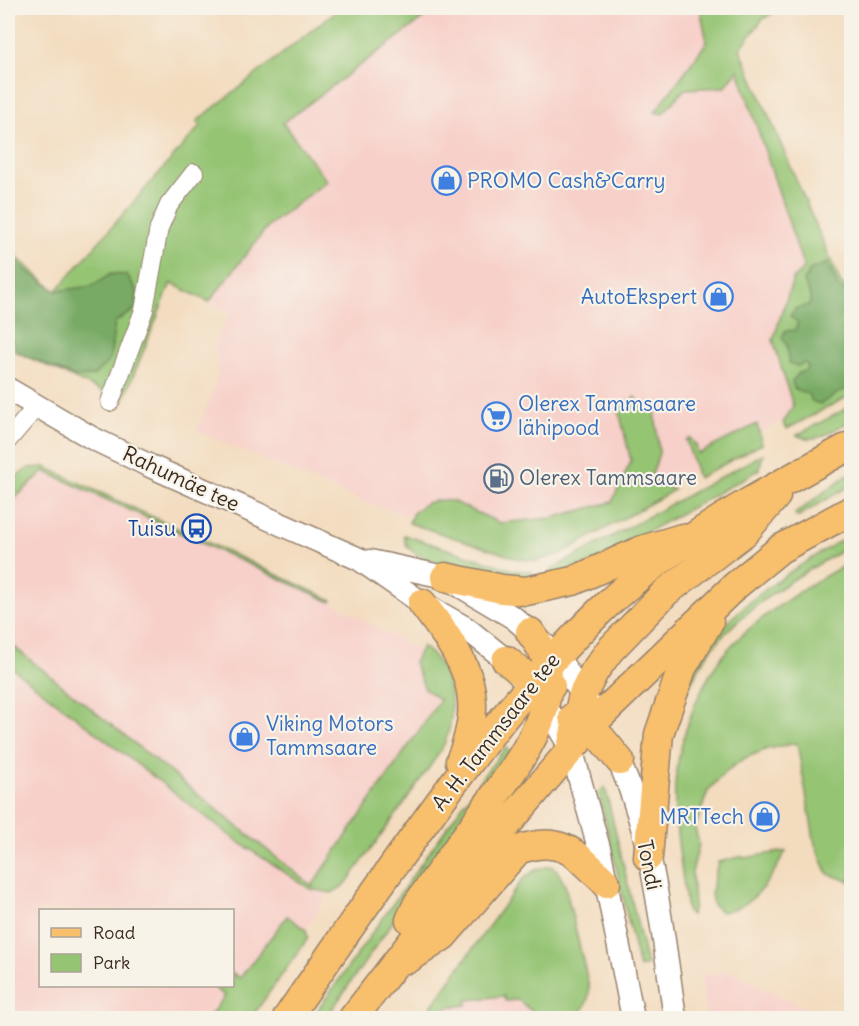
<svg xmlns="http://www.w3.org/2000/svg" width="859" height="1026" font-family="Delius,sans-serif">
<style>
.built{fill:#f7d0c9;fill-rule:evenodd}
.green{fill:#95c473;stroke:#687748;stroke-width:1.5}
.forest{fill:#78aa65;stroke:#5a6a42;stroke-width:1.5}
.lines{fill:none;stroke-linecap:round;stroke-linejoin:round}
.minor-casing{stroke:#97826e;stroke-width:20}
.tertiary-casing{stroke:#97826e;stroke-width:25}
.primary-casing{stroke:#97826e;stroke-width:31}
.minor{stroke:#fff;stroke-width:18}
.tertiary{stroke:#fff;stroke-width:22}
.primary{stroke:#f8bf6c;stroke-width:28}
.labels{text-anchor:middle;stroke-width:4.5;stroke-linejoin:round;paint-order:stroke}
.shop-label{font-size:21px;fill:#366cbe;stroke:#f7f3e8;text-anchor:start}
.service-label{font-size:21px;fill:#4e5e75;stroke:#f7f3e8;text-anchor:start}
.street-label{font-size:21px;fill:#3b2a1e;stroke:#f7f3e8}
.transit-label{font-size:21px;fill:#164399;stroke:#f7f3e8;text-anchor:end}
</style>
<rect width="100%" height="100%" fill="#f7f3e8"/>
<filter id="ink" filterUnits="userSpaceOnUse"><feTurbulence type="fractalNoise" baseFrequency=".0167" numOctaves="2"/><feDisplacementMap in="SourceGraphic" scale="12" xChannelSelector="R" yChannelSelector="G"/><feConvolveMatrix kernelMatrix="1 2 1 2 8 2 1 2 1" color-interpolation-filters="sRGB"/></filter>
<filter id="wash" filterUnits="userSpaceOnUse"><feTurbulence type="fractalNoise" baseFrequency=".008" numOctaves="4" result="noise"/><feDisplacementMap in="SourceGraphic" scale="24" xChannelSelector="R" yChannelSelector="G"/><feGaussianBlur stdDeviation="1.35" result="paint"/><feColorMatrix in="noise" values="0 0 0 0 0 0 0 0 0 0 0 0 0 0 0 0 0 1.4 0 .05"/><feComposite in="paint" operator="in"/></filter>
<g filter="url(#wash)">
<rect width="100%" height="100%" fill="#f3dbbe"/>
<path class="built" d="M434,8H712L731,41L851,383L540,554L361,501L197,431L218,377L215,341L231,313L171,283L279,121Z
M44,471L330,601L428,656L446,700L298,943L247,1018H8V490ZM40,910H232V986H40Z
M728,971L826,1018H706L701,975Z
M457,980L580,998L584,1018H430Z"/>
<path class="green" d="M340,8H437L283,123L327,181L268,226L209,302L171,283L123,401L8,348V250L56,291L201,125L197,121Z
M700,8H780L762,20L740,49L842,286L851,282V395L787,429L783,423L793,406L773,340L793,279L804,268L738,70L725,87L685,89L662,114L655,112L707,42Z
M636,397L638,402L655,409L659,453L651,478L674,490L560,554L536,561L519,559L409,523L413,513L426,503L439,500L452,501L500,523L552,518L612,502L631,461L618,407Z
M851,406V420C835,429 816,446 797,435Z
M757,424L762,444L698,478L686,440L690,438L696,445L698,454Z
M763,454L759,470L595,561L550,576L552,569Z
M45,467L332,600L331,602L44,471L8,505V482L29,468Z
M851,472V485L797,517L795,514Z
M851,534V546C806,570 742,608 711,650C700,663 693,679 686,694C700,621 793,570 851,534Z
M404,535L513,570L532,572L535,580L523,581C496,575 432,567 412,551C406,547 405,542 404,535Z
M851,562V882L828,874L815,844L797,743L767,749L745,758L725,772L708,791L695,828L699,844L692,872L694,906L691,915L687,912C683,872 673,825 675,785C678,744 694,697 718,662C743,625 812,582 851,562Z
M8,642L312,886L440,700L425,689L414,663L422,646C451,666 458,709 445,742C439,755 429,768 420,780C396,816 370,850 345,885L332,893L310,889L237,841L8,665Z
M506,747L510,753L326,1018H312L484,775Z
M605,787L647,965L639,968L599,792Z
M786,851C772,877 754,909 721,912L713,905L711,893L718,862L743,856L744,858Z
M550,866L557,870L565,885L589,986C590,1000 585,1007 577,1017L540,1018L518,1000L505,1001L504,996L467,1000V1005L447,1007L435,1018H423L522,880L535,870Z
M287,916L306,930L308,938L251,1018H208L225,996L212,986H232L233,973L240,978Z"/>
<path class="forest" d="M8,253L25,269L56,291L92,286L111,274L127,275L137,292L136,309L115,322L110,360L93,376L74,377L19,353L8,333Z
M828,263L839,289L845,290L851,286V388C839,390 831,399 820,404L812,401L808,394L794,389L792,381L799,373L806,371L808,366L804,363L797,366L789,363L787,345L782,338L785,331L796,330L798,323L790,316L795,309L810,305V296L804,281L811,269Z"/>
</g>
<g filter="url(#ink)">
<g class="lines">
<defs>
<path id="minor" d="M110,402L144,310L159,228L169,205L194,173
M8,440L37,406"/>
<path id="tertiary" d="M8,389L92,438L150,466L359,559L422,603L466,628L506,660L545,705L571,748L600,852L633,1018
M370,561L445,577L514,618L556,655L591,707
M612,747C653,827 662,930 675,1018"/>
<path id="primary" d="M445,577L502,589L526,591L573,581L642,550L682,538
M422,603C463,657 489,692 460,761
M506,660L526,676L551,686
M573,717L601,738L620,761
M571,748L583,694L594,672L610,650L666,592L745,532L776,496
M648,857L659,734L682,668L709,622
M410,920L418,903C439,874 459,845 480,816C511,772 555,723 547,664C546,652 537,642 530,632
M408,959L443,936L518,850C561,834 577,854 606,883
M287,1018C335,948 383,879 433,811C485,740 536,673 599,612C671,542 764,492 852,445
M353,1018L463,876L598,718L735,586L780,549L852,510"/>
</defs>
<use href="#minor" class="minor-casing"/>
<use href="#tertiary" class="tertiary-casing"/>
<use href="#primary" class="primary-casing"/>
<use href="#minor" class="minor"/>
<use href="#tertiary" class="tertiary"/>
<use href="#primary" class="primary"/>
</g>
</g>
<defs>
<symbol id="shop-ring" viewBox="-11 -11 22 22"><circle r="9.5" fill="#f7f3e8" stroke="#3f7fe0" stroke-width="1.5"/><path d="M-5-2.5h2.3a2.7 3.5 0 0 1 5.4 0H5L5.5 6h-11ZM-1.5-2.5h3a1.5 2.3 0 0 0-3 0Z" fill="#3f7fe0"/></symbol>
<symbol id="supermarket-ring" viewBox="-11 -11 22 22"><circle r="9.5" fill="#f7f3e8" stroke="#3f7fe0" stroke-width="1.5"/><path d="M-6-5.5h2.5l.6 2H6L4.5 2H-2.5L-4.4-4H-6ZM-1.5 3.2a1.3 1.3 0 1 0 .1 0ZM3 3.2a1.3 1.3 0 1 0 .1 0Z" fill="#3f7fe0"/></symbol>
<symbol id="fuel-ring" viewBox="-11 -11 22 22"><circle r="9.5" fill="#f7f3e8" stroke="#5c6f8a" stroke-width="1.5"/><path d="M-5.5-6h7V0h2V4h1.3V-2.5L3-4.5l.8-.8L6-3V5H2.5V1h-1V6h-7ZM-4.2-4.7v3.2H.2V-4.7Z" fill="#5c6f8a"/></symbol>
<symbol id="bus-ring" viewBox="-11 -11 22 22"><circle r="9.5" fill="#f7f3e8" stroke="#1a4fb4" stroke-width="1.5"/><path d="M-5-6H5V4H4V6H2V4H-2V6H-4V4H-5ZM-3.5-4V0h7V-4ZM-3.5 1.2v1.5H-2V1.2ZM2 1.2v1.5H3.5V1.2Z" fill="#1a4fb4"/></symbol>
</defs>
<g fill-rule="evenodd">
<use href="#shop-ring" x="430" y="164" width="33" height="33"/>
<use href="#shop-ring" x="702" y="280" width="33" height="33"/>
<use href="#supermarket-ring" x="480" y="400" width="33" height="33"/>
<use href="#fuel-ring" x="482" y="462" width="33" height="33"/>
<use href="#bus-ring" x="180" y="512" width="33" height="33"/>
<use href="#shop-ring" x="228" y="720" width="33" height="33"/>
<use href="#shop-ring" x="748" y="800" width="33" height="33"/>
</g>
<g class="labels">
<g class="shop-label">
<text x="467" y="188">PROMO Cash&amp;Carry</text>
<text x="697" y="304" text-anchor="end">AutoEkspert</text>
<text x="518" y="411">Olerex Tammsaare<tspan x="518" dy="24">lähipood</tspan></text>
<text x="266" y="731">Viking Motors<tspan x="266" dy="24">Tammsaare</tspan></text>
<text x="744" y="824" text-anchor="end">MRTTech</text>
</g>
<g class="service-label">
<text x="519" y="485">Olerex Tammsaare</text>
</g>
<g class="street-label">
<text transform="translate(181 479) rotate(25)" y="7">Rahumäe tee</text>
<text transform="translate(496 732) rotate(-52)" y="7">A. H. Tammsaare tee</text>
<text transform="translate(649 865) rotate(78)" y="7">Tondi</text>
</g>
<g class="transit-label">
<text x="176" y="536">Tuisu</text>
</g>
</g>
<rect width="859" height="1026" fill="none" stroke="#f7f3e8" stroke-width="30"/>
<rect x="39" y="909" width="195" height="78" fill="#f7f3e8" stroke="#aca397" stroke-width="1.5"/>
<rect x="51" y="928" width="30" height="9" fill="#f8bf6c" stroke="#aca397" stroke-width="1.5"/>
<text x="93" y="939" font-size="18" fill="#3b2a1e">Road</text>
<rect x="51" y="954" width="30" height="18" fill="#95c473" stroke="#aca397" stroke-width="1.5"/>
<text x="93" y="969" font-size="18" fill="#3b2a1e">Park</text>
</svg>
